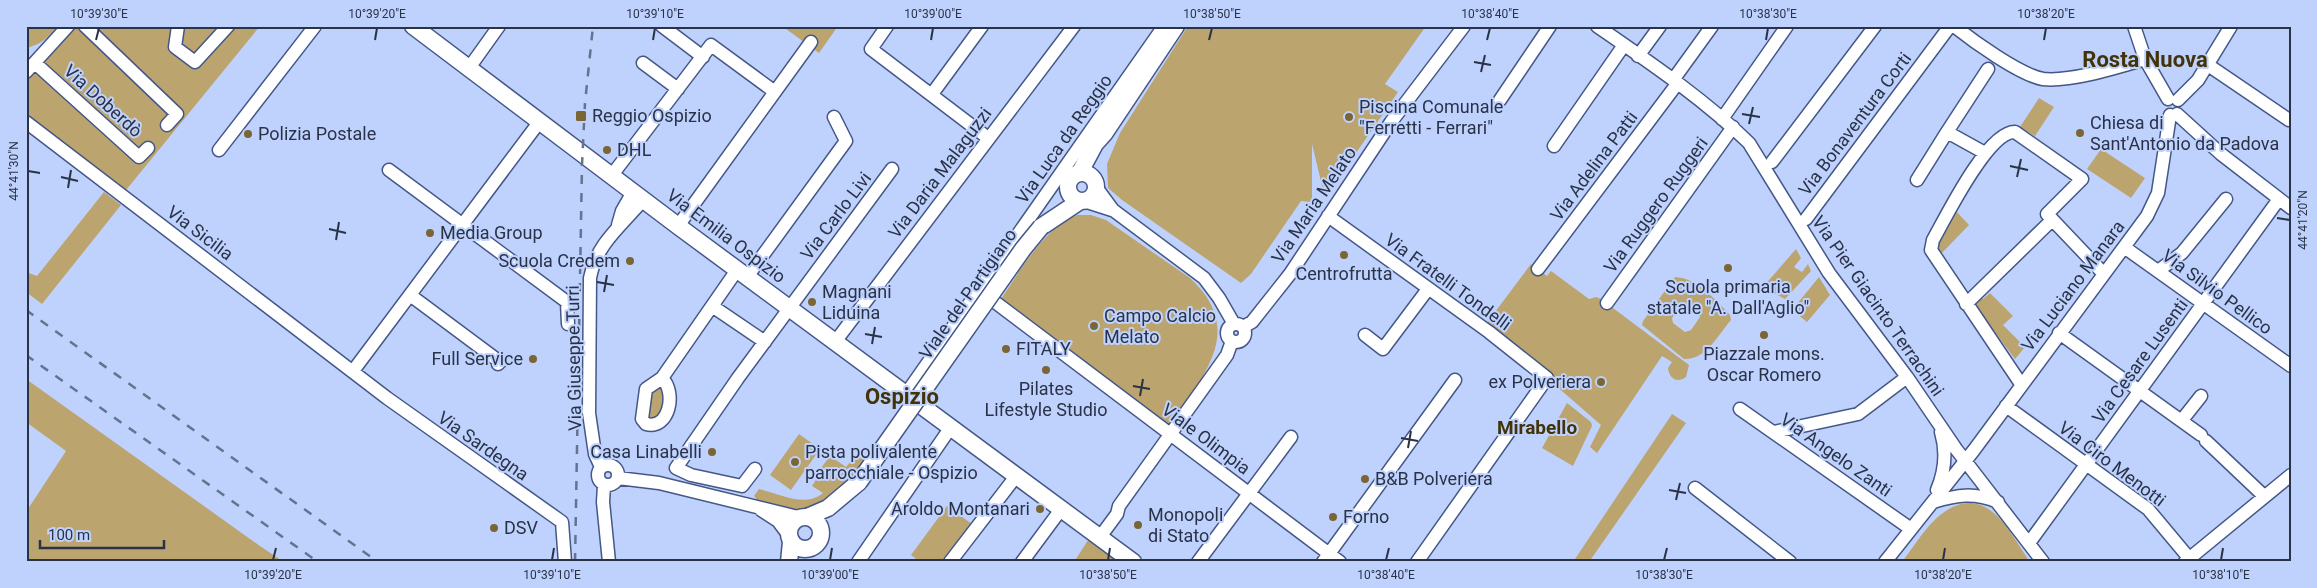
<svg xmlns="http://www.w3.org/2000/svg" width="2317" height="588" font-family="Roboto,sans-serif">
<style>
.green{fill:#bca46e;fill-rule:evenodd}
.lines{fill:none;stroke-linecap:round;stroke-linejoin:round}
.minor-casing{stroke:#445787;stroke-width:15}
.major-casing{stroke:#445787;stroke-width:19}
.minor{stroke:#fff;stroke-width:12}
.major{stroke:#fff;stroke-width:16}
.rail{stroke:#657290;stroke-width:2.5;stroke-dasharray:9 9;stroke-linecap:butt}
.major-bridge-casing{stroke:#445787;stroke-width:19;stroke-linecap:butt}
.major-bridge{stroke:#fff;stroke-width:16}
.ticks{fill:none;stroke:#293247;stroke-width:2}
.poi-dot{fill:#7a6534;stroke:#bfd2fe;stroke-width:2}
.labels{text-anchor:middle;stroke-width:4;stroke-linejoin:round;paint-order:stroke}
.street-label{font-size:18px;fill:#293247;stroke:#bfd2fe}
.poi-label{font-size:18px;fill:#293247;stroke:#bfd2fe;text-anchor:start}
.neighbourhood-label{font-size:19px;font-weight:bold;fill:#423309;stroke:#bfd2fe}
.district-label{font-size:22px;font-weight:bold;fill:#423309;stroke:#bfd2fe}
.neatline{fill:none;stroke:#293247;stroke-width:2}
.ticks-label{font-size:12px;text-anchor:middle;fill:#293247}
</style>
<rect width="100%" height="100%" fill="#bfd2fe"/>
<path class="green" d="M29,26H58C46,39 42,44 26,48V34Z
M68,26H260L122,195L26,122V72Z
M782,26H838L819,53Z
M1188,26H1426L1385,84L1398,92L1325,198L1312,144V202L1301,201L1251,274L1241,283L1122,200L1108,188L1107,164L1120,133Z
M2039,98L2054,107L2035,136L2020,127Z
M2101,149L2145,178L2131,198L2087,169Z
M104,192L121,205L42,304L26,292V272L37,276Z
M1955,210L1969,225L1939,256L1935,250Z
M1077,215H1091L1106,220L1190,278C1247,331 1203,375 1170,426L999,302C1018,274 1045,226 1077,215Z
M1796,249L1801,258L1794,267L1802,272L1808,264L1811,271L1785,299L1763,287Z
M1531,264L1547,276L1551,271L1589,299L1596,297L1601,299L1689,365L1686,377C1677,384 1669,378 1668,368L1672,362L1662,356L1597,453L1590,447L1601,425L1547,378L1483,328Z
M1675,277C1697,278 1716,300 1730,315L1731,320C1718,335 1706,360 1684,359L1642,325L1643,321ZM1686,304L1699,312L1700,317L1691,330L1685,332L1673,323L1672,318L1681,305Z
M1819,277L1830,295L1807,322L1792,310Z
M1990,293L2013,316L2003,325L2025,347L2015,359L1976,307V303L1980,296L1983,299Z
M26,379L260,546L284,562H26V512L66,451L26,422Z
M661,385L667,392L660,417L646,420L649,391Z
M1567,403L1591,422L1592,426L1573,466L1542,448Z
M1672,414L1686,423L1589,562H1573Z
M799,434L820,449L791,490L770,475Z
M859,451L868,458L837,492L818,507L796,511L758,501L754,496L759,489C780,494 805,508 823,493L812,486L817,478L815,476L830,456L846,467Z
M1971,503C1999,505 2015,541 2030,562H1902C1920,539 1938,503 1971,503Z
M947,506L972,524L945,562H920L911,555Z
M1090,537L1122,562H1074Z"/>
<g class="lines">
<defs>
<path id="minor" d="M85,26L177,114L167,125
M178,26L175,47L195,62L228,26
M662,26L703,57
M887,26L871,49L988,138
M1597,26C1649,62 1704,99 1749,143L1829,273L1907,377L1956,449L2043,562
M1954,26C1973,41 2020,75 2043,79C2071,82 2118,67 2145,59
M2134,26L2145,59L2168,99
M1638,56L1660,26
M35,63L139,157L148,148
M643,63L678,89
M2208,65L2289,120
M469,68L499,26
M26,72L68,26
M1673,80L1712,26
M932,94L982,26
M1500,100L1550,26
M2178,100L2198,80L2231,26
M2177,114L2221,154L2291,208
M1722,119L1787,26
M26,122L387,398L562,522L565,562
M1554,146L1624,45
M219,150L315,26
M1985,153L1947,132L1988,69
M1772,162L1875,26
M389,170L567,302L568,324
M612,175L711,45L775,92
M1917,180L1947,132
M1096,187L1113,210L1204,278L1219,298L1234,324
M1084,201L1112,210
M1328,216L1489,332L1547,378L1417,562
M1806,219L1950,26
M618,225L622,211L633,192
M678,226L811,42
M2124,247L2291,366
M1538,269L1677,84
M2158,271L2182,253L2226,199
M747,277L846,141L834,117
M979,290L1340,562
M410,295L500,362L498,364
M1607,303L1733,127
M1966,304L2052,220
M712,306L765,342
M1227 333a9 9 0 1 1 18 0a9 9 0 1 1-18 0Z
M1243,327L1252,322L1290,274L1391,122L1464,26
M2059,333L2201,435
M1365,335L1383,349L1428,289
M835,342L1074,26
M353,371L540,121
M662,378C677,393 669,430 646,424L642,419L646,389L662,378L737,270
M2021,384L1931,250L1933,240C1946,217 1988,131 2015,132L2082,179L2047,214L2104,274
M906,394L1164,26
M2006,406L2148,509L2189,558
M1740,409L1911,529
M2182,420L2201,396
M1774,432L1858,414L1907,377
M2206,441L2264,496
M598 475a10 10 0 1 1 20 0a10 10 0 1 1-20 0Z
M601,467L595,454L589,413L590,278C596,244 622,225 643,200
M755,469L742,486L691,475L676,468L738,378L892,169
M618,478L659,483L802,518
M604,485L603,502L609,562
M1695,488L1790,562
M1937,490C1945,471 1947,452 1941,432
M1933,502C1957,495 1974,492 1998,502
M761,510L778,521L790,537
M1100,537L1117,514L1119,506L1227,355L1232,341
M2029,543L2279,199
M858,562L951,427
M950,562L1017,475
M1022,562L1062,508
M1198,562L1291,437
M1323,562L1455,380
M1885,562L1974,450L2147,216L2158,193L2170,115
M2185,562L2291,475"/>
<path id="major" d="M413,26L678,226L1133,562
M1080,172L1095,144L1104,134L1176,26
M1068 187a14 14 0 1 1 28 0a14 14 0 1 1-28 0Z
M1041,227L1080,201
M807,517L828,508L859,482
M789 533a16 16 0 1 1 32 0a16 16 0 1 1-32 0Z
M789,562L791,542"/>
</defs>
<use href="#minor" class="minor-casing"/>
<use href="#major" class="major-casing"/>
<use href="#minor" class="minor"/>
<use href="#major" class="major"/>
<path class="rail" d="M26,310L378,562
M26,355L318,562
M575,562L582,165L585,103L593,26"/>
<defs>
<path id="major-bridge" d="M859,482L1023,249L1041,227"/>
</defs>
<use href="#major-bridge" class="major-bridge-casing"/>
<use href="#major-bridge" class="major-bridge"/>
</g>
<path class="ticks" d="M96,40L99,28M375,40L377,28M653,40L655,28M931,40L933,28M1209,40L1212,28M1487,40L1490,28M1766,40L1768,28M2044,40L2046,28M1474,62L1491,65M1481,72L1485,55M1742,114L1760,117M1749,124L1753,107M2010,166L2028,170M28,171L40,173M61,177L78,181M2017,177L2021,159M68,188L71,170M2277,218L2290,220M329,229L346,233M336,240L339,222M597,282L614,285M604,292L607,275M865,334L882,337M872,344L875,327M1133,386L1150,389M1140,396L1143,379M1401,438L1418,441M1408,448L1411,431M1669,490L1686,493M1676,500L1680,483M273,560L276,548M552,560L554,548M830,560L832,548M1108,560L1110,548M1386,560L1389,548M1664,560L1667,548M1943,560L1945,548M2221,560L2223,548"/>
<g class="poi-dot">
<rect x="575" y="110" width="12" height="12" rx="2.5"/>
<circle cx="1349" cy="117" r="5"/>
<circle cx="2080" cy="133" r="5"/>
<circle cx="248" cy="134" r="5"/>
<circle cx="607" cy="150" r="5"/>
<circle cx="430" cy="233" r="5"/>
<circle cx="1344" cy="255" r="5"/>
<circle cx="630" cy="261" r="5"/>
<circle cx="1728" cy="268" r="5"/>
<circle cx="812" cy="302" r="5"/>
<circle cx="1094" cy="326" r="5"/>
<circle cx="1764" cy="335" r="5"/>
<circle cx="1006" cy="349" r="5"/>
<circle cx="533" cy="359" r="5"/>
<circle cx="1046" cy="370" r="5"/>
<circle cx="1601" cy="382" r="5"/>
<circle cx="712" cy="452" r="5"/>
<circle cx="795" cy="462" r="5"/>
<circle cx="1365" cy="479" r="5"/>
<circle cx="1040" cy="509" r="5"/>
<circle cx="1333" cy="517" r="5"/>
<circle cx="1138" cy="525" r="5"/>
<circle cx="494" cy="528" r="5"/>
</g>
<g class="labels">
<g class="street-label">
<text transform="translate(103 101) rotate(42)" y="6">Via Doberdò</text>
<text transform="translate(1855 124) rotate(-53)" y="6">Via Bonaventura Corti</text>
<text transform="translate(1064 139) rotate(-55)" y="6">Via Luca da Reggio</text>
<text transform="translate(1594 166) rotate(-53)" y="6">Via Adelina Patti</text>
<text transform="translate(940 173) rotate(-53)" y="6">Via Daria Malaguzzi</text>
<text transform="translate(1314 205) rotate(-56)" y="6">Via Maria Melato</text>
<text transform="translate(1656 205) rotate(-54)" y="6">Via Ruggero Ruggeri</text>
<text transform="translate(836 216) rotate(-53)" y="6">Via Carlo Livi</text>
<text transform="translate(200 233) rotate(37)" y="6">Via Sicilia</text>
<text transform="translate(726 236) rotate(37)" y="6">Via Emilia Ospizio</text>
<text transform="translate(1448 282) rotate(36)" y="6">Via Fratelli Tondelli</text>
<text transform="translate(2073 286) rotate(-53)" y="6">Via Luciano Manara</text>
<text transform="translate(2217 292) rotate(36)" y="6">Via Silvio Pellico</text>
<text transform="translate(968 294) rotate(-55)" y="6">Viale del Partigiano</text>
<text transform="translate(1878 306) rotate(55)" y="6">Via Pier Giacinto Terrachini</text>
<text transform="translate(574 358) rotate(-91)" y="6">Via Giuseppe Turri</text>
<text transform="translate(2140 361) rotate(-54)" y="6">Via Cesare Lusenti</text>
<text transform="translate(1206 439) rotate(37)" y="6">Viale Olimpia</text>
<text transform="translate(483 446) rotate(35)" y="6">Via Sardegna</text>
<text transform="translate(1836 455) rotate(35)" y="6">Via Angelo Zanti</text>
<text transform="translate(2112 464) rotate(37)" y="6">Via Ciro Menotti</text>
</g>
<g class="poi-label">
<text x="1359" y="113">Piscina Comunale<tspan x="1359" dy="21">"Ferretti - Ferrari"</tspan></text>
<text x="592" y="122">Reggio Ospizio</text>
<text x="2090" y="129">Chiesa di<tspan x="2090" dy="21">Sant'Antonio da Padova</tspan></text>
<text x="258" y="140">Polizia Postale</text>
<text x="617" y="156">DHL</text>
<text x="440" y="239">Media Group</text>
<text x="620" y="267" text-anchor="end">Scuola Credem</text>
<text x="1344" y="280" text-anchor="middle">Centrofrutta</text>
<text x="1728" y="293" text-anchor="middle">Scuola primaria<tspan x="1728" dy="21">statale "A. Dall'Aglio"</tspan></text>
<text x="822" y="298">Magnani<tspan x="822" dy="21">Liduina</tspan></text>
<text x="1104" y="322">Campo Calcio<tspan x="1104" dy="21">Melato</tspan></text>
<text x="1016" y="355">FITALY</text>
<text x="1764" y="360" text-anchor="middle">Piazzale mons.<tspan x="1764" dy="21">Oscar Romero</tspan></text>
<text x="523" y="365" text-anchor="end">Full Service</text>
<text x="1591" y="388" text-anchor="end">ex Polveriera</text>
<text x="1046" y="395" text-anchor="middle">Pilates<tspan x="1046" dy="21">Lifestyle Studio</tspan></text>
<text x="702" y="458" text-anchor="end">Casa Linabelli</text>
<text x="805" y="458">Pista polivalente<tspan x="805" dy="21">parrocchiale - Ospizio</tspan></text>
<text x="1375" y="485">B&amp;B Polveriera</text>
<text x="1030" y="515" text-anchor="end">Aroldo Montanari</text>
<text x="1148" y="521">Monopoli<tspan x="1148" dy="21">di Stato</tspan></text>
<text x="1343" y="523">Forno</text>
<text x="504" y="534">DSV</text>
</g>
<g class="neighbourhood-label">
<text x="1537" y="434">Mirabello</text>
</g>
<g class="district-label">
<text x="2145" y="67">Rosta Nuova</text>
<text x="902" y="404">Ospizio</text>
</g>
</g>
<rect width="2317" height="588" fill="none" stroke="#bfd2fe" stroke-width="55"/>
<path d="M40 540v8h124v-8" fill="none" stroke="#293247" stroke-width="2.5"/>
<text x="48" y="540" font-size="15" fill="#293247" stroke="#bfd2fe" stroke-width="4" paint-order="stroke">100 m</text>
<rect x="28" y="28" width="2262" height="532" class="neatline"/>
<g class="ticks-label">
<text x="99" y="18">10°39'30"E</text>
<text x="377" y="18">10°39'20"E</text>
<text x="655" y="18">10°39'10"E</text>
<text x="933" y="18">10°39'00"E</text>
<text x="1212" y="18">10°38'50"E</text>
<text x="1490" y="18">10°38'40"E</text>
<text x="1768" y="18">10°38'30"E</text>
<text x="2046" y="18">10°38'20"E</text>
<text transform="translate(14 171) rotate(-90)" y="4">44°41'30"N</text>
<text transform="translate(2303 220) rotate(-90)" y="4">44°41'20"N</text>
<text x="273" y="579">10°39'20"E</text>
<text x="552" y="579">10°39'10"E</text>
<text x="830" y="579">10°39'00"E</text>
<text x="1108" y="579">10°38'50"E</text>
<text x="1386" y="579">10°38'40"E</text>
<text x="1664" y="579">10°38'30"E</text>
<text x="1943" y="579">10°38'20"E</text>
<text x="2221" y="579">10°38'10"E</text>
</g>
</svg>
